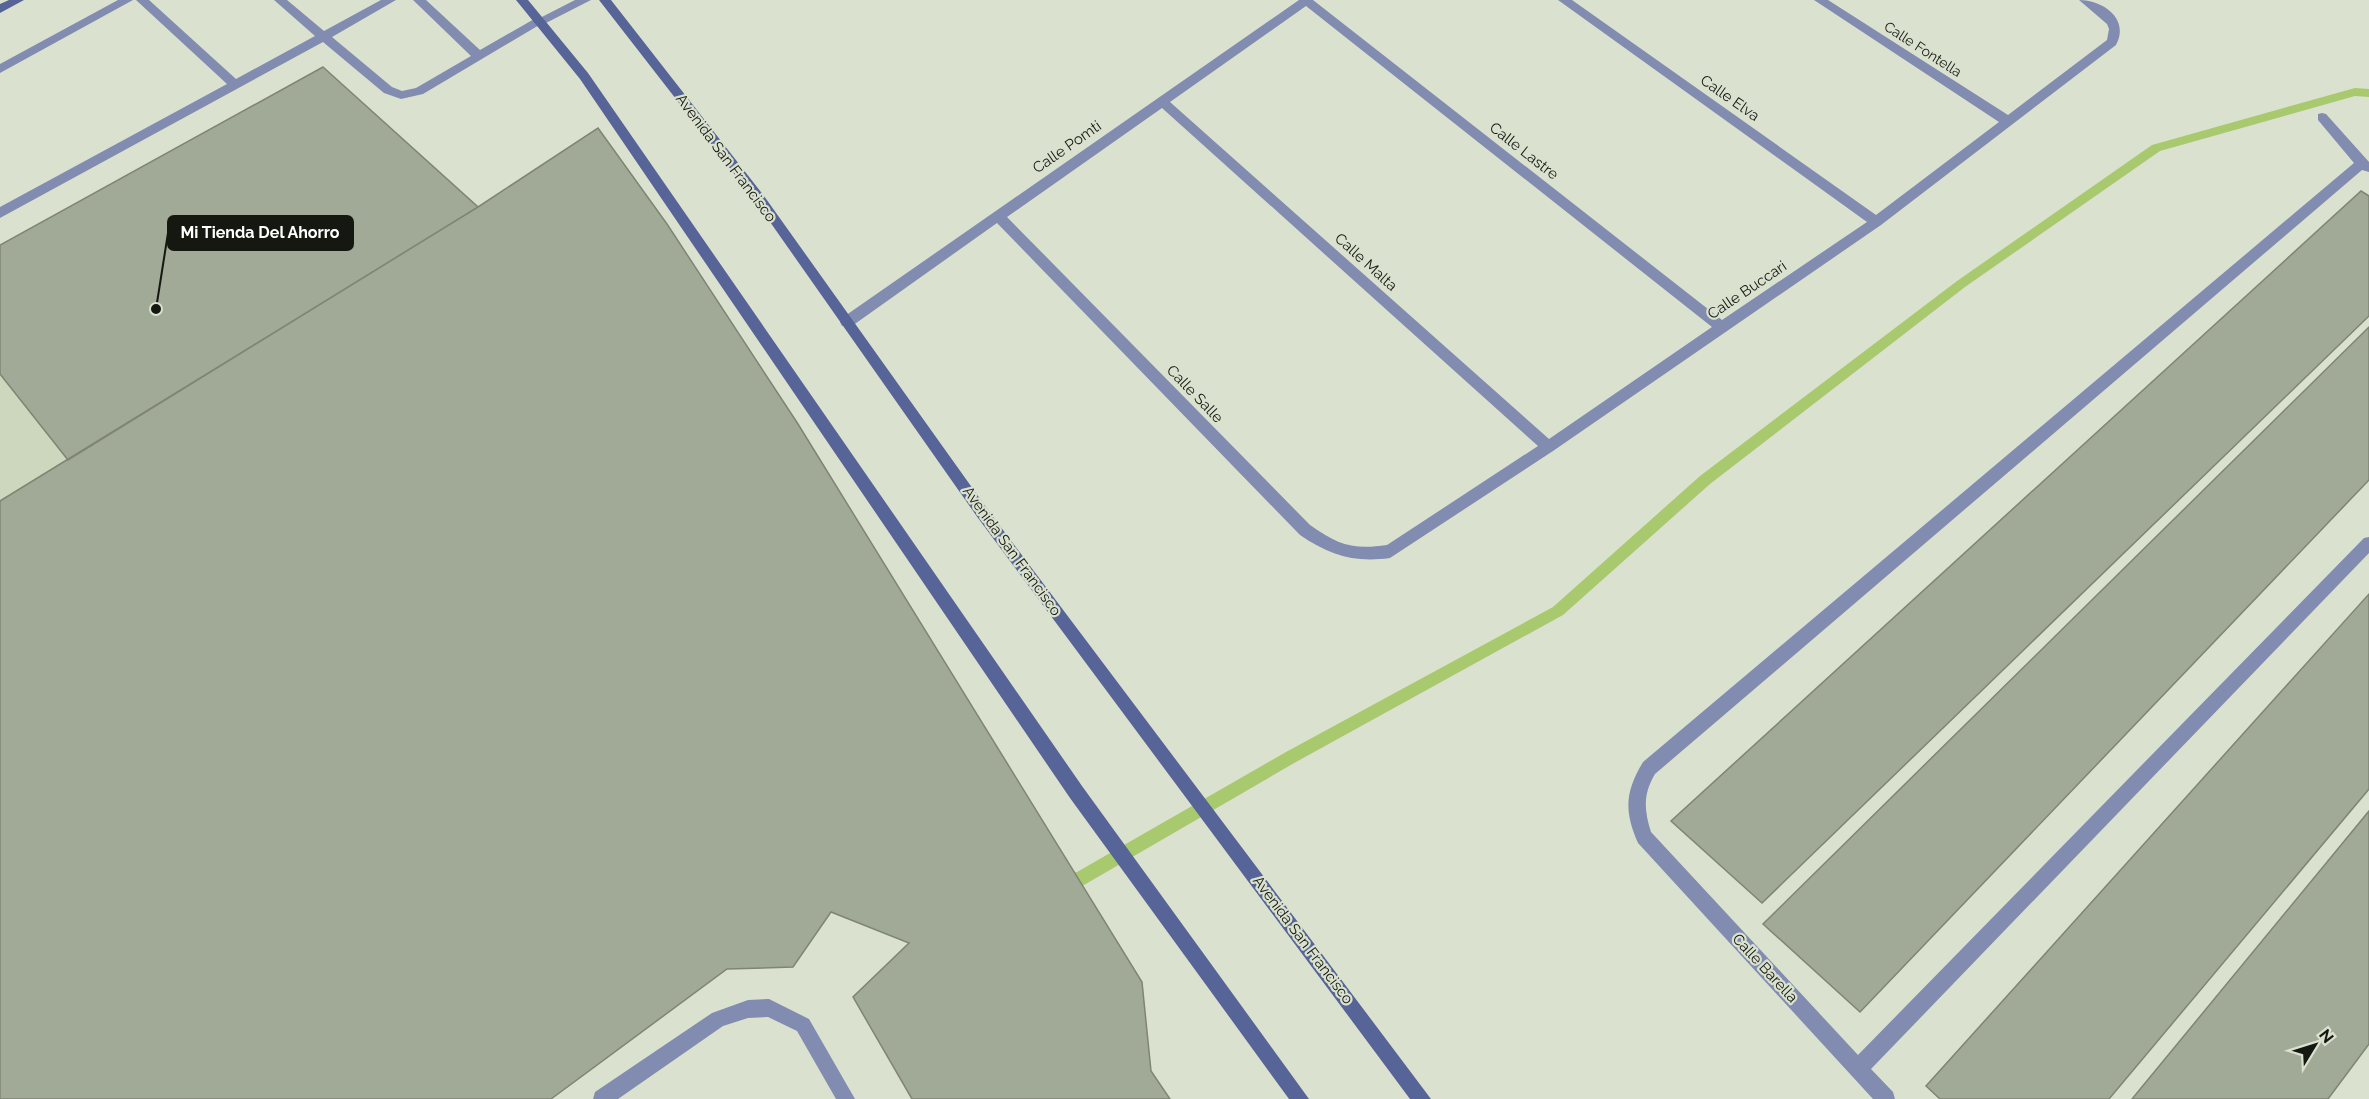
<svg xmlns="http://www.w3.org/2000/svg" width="2369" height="1099" font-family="Raleway,sans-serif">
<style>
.built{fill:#cdd7bd}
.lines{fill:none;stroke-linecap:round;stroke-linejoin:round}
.stream{fill:#a9c96f;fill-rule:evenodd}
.building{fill:#a1a997;stroke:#7f8574;stroke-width:1.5}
.lane{fill:#818cb0;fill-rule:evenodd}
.street{fill:#818cb0;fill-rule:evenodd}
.secondary{fill:#566497;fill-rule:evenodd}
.labels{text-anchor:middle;stroke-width:4.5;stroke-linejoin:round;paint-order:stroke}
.far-street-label{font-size:14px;fill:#151711;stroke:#dae2cf}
.street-label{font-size:15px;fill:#151711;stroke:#dae2cf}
.leader{fill:none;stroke:#151711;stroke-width:2}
.callout-dot{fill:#151711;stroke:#dae2cf;stroke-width:2}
.callout{fill:#151711;stroke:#151711;stroke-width:2}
.callout-label{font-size:16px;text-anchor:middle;font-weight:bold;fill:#fff}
</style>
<rect width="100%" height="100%" fill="#dae2cf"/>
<path class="built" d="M0,374L68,460L0,501Z"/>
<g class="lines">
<path class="stream" d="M2355,88L2369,89V97L2355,96L2160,151L1965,287L1710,484L1563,615L1296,762L1084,885L1061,889L1056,886L1053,881L1056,876L1077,872L1286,752L1553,607L1700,476L1957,281L2152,145Z"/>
</g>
<path class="building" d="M323,67L478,207L68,460L0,374V245Z
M598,128L667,224L798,424L1142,982L1151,1071L1170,1099H912L853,997L909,943L831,912L793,967L727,969L551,1099H0V501L478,207Z
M2361,191L2369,196V316L1762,903L1671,821Z
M2369,327V480L1860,1012L1763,924Z
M2369,594V789L2109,1099H1940L1926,1086Z
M2369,811V1044L2328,1099H2132Z"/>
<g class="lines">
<path class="lane" d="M118,0H133L0,73V64Z
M136,0H149L236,79L315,36L274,0H287L324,31L381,0H396L332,37L392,87L402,91L416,88L471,56L413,0H426L480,50L536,18H544L546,21L423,94L401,99L384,93L323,42L0,218V207L227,84Z"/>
<path class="street" d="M575,0H591L544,24H536L534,21Z
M1299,0H1313L1722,320L1867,222L1558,0H1572L1876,215L1999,122L1814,0H1828L2008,115L2107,40L2109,29L2107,24L2079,0C2103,0 2130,19 2116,45L1881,225L1553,451L1390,558C1354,563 1329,555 1300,535L997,223L852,326H842L840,322L842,318ZM1306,6L1712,327L1549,439L1170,102ZM1162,108L1538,446L1387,545C1353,550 1338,545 1310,525L1007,217Z
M2322,113L2326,114L2369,162V172L2362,170L1655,774C1643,794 1644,810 1651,832L1858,1055L2364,538L2369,537V553L1871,1069L1893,1092L1895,1099H1873L1638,843C1624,811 1625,792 1643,762L2354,163L2318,120V114Z
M769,999L809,1019L855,1099H836L797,1031L768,1017L748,1018L723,1026L618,1099H593L595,1092L712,1013L748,1000Z"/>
<path class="secondary" d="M9,0H24L0,13V4Z
M516,0H528L588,73L1082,786L1309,1099H1289L1070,798L580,79Z
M599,0H611L764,196L988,510L1431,1099H1410L978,518L756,202Z"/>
</g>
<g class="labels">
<g class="far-street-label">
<text transform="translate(1923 49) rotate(33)" y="5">Calle Fontella</text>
</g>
<g class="street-label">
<text transform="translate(1730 98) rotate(35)" y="5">Calle Elva</text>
<text transform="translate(1067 147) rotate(-35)" y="5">Calle Pomti</text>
<text transform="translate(1524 151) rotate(38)" y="5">Calle Lastre</text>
<text transform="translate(726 158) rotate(53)" y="5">Avenida San Francisco</text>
<text transform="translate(1366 262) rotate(42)" y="5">Calle Malta</text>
<text transform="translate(1747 290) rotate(-34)" y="5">Calle Buccari</text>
<text transform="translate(1195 394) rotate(46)" y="5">Calle Salle</text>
<text transform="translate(1012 551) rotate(54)" y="5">Avenida San Francisco</text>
<text transform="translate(1303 940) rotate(53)" y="5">Avenida San Francisco</text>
<text transform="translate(1765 968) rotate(47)" y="5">Calle Barella</text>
</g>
</g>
<path class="leader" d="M156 309L168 233"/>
<circle class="callout-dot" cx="156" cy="309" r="6"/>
<rect class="callout" x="168" y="216" width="185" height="34" rx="6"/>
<g class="callout-label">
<text x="260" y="238">Mi Tienda Del Ahorro</text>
</g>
<g transform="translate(2315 1045) rotate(52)" stroke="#dae2cf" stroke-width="4.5" paint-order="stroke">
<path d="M0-4.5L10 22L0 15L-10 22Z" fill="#151711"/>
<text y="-9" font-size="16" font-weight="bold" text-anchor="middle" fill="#151711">N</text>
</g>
</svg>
